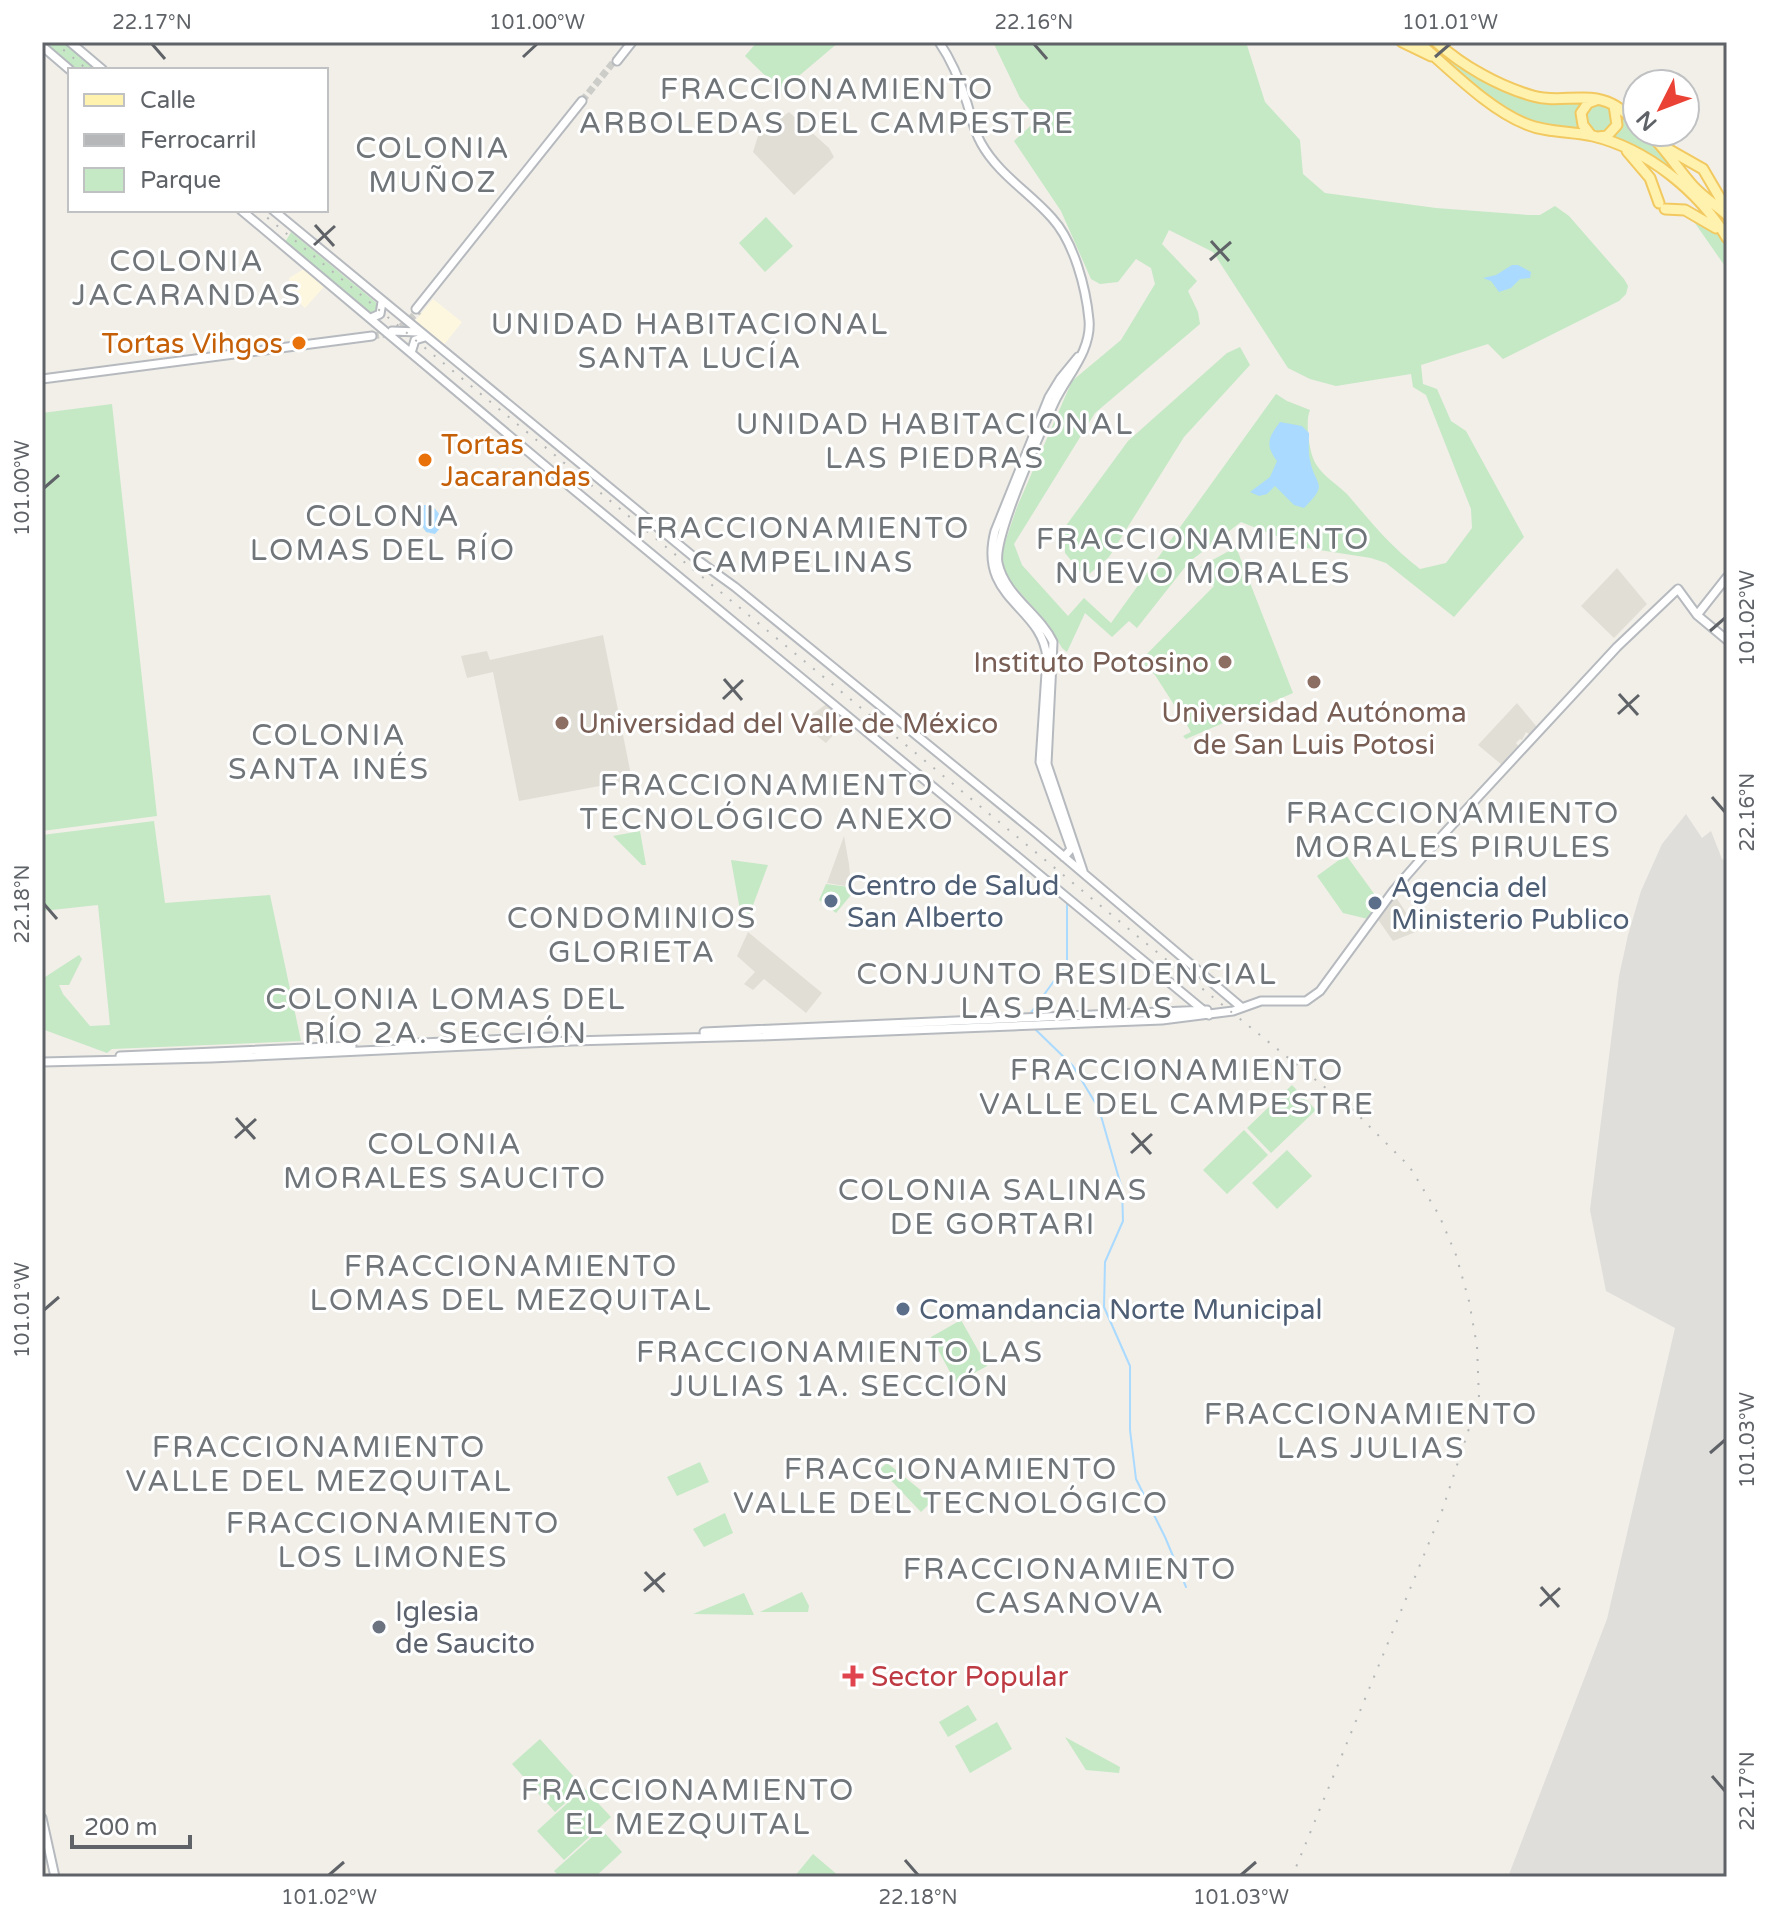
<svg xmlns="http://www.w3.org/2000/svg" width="1769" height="1919" font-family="'Varela Round',sans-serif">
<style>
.commercial{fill:#fef7e0}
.industrial{fill:#e0deda}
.education{fill:#e1ded6}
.green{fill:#c5e8c5;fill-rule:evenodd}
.water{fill:#aadaff}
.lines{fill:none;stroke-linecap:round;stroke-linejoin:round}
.stream{stroke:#aadaff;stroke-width:2}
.secondary-tunnel{stroke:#ccccc8;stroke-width:7;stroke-dasharray:7 3.5;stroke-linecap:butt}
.secondary-casing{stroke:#b6babf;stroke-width:11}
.primary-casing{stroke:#f2c960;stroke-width:13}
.secondary{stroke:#fff;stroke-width:7}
.primary{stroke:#fff2af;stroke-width:9}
.rail{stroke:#b6b7b8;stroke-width:2;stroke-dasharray:2 10;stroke-linecap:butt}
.ticks{fill:none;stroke:#5f6368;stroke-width:3}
.food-dot{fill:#e8710a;stroke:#fff;stroke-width:3}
.education-dot{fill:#8d6e63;stroke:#fff;stroke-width:3}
.service-dot{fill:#5c6f8a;stroke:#fff;stroke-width:3}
.worship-dot{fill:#6b7280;stroke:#fff;stroke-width:3}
.health-dot{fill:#e0444e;stroke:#fff;stroke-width:3}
.labels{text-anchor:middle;stroke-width:6;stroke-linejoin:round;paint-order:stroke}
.food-label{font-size:28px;fill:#c56008;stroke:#fff;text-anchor:end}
.education-label{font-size:28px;fill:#785e54;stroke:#fff;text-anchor:end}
.service-label{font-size:28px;fill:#4e5e75;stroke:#fff;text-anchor:start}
.worship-label{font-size:28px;fill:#5b616d;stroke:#fff;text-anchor:start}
.health-label{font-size:28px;fill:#be3a42;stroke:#fff;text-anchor:start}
.neighbourhood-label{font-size:30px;letter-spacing:2px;fill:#70757a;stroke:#fff}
.neatline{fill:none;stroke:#5f6368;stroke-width:3}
.ticks-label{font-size:20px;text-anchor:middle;fill:#5f6368}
</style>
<rect width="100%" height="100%" fill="#f1efe8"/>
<path class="commercial" d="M304,269L324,287L305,308L291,294L289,278Z
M433,299L462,322L443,346L414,322Z"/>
<path class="industrial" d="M1686,814L1702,838L1711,831L1722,859L1727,861V1877H1508L1607,1619L1675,1328L1606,1291L1590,1210L1619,976L1628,935L1641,891L1662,844Z"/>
<path class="education" d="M789,112L829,148L834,157L794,195L753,152L758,136Z
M1617,568L1647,604L1614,638L1581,606Z
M603,635L632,780L519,801L493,672L467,678L461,656L487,651L490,660Z
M828,703L847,720L826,743L800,723Z
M1517,703L1537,727L1530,735L1526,732L1522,740L1520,739L1516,743L1519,747L1502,765L1478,745Z
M844,836L849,864L851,887L827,883Z
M1394,894L1418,931L1393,941L1377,918Z
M748,932L822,993L806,1013L764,979L753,990L744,984L755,972L737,956Z"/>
<path class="green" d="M42,42H68L101,70H73Z
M757,42H839L781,91L745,56Z
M993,42H1246L1265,102L1300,140L1303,174L1325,193L1436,208L1528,215H1540L1555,206L1569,216L1624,279L1628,286L1626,294L1619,301L1503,359L1488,344L1421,365L1423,384L1437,389L1451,421L1466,431L1524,537L1454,617L1386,563L1371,558L1307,548L1241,522L1189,562L1137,628L1129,621L1112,637L1085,613L1067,652L1062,648L1048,624L1007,578L1001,554L1017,507L1072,381L1121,340L1155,284L1151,268L1136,259L1118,282L1100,284L1091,279L1061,211L1014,141L1038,119L1020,98ZM1169,230L1213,252L1288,368L1310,379L1336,386L1411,374L1413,387L1426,395L1471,509L1472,528L1446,563L1420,569C1389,545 1372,523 1347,494C1336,483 1319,474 1313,458C1309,447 1305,421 1310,410L1287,401L1276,394L1111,623L1084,598L1068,616L1022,565L1014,544L1095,413L1200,324L1198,312L1188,291L1197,281L1162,244Z
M1423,42H1429C1474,78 1527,111 1586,101L1577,110L1580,130L1542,127L1506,111Z
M1584 119a15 15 0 1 1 30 0a15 15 0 1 1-30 0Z
M1619,111L1637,126V132H1643L1674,170L1610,137Z
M1690,216C1718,233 1727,234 1727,269Z
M766,217L793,246L765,272L739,243Z
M291,232L379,305L381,308L371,317L284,244Z
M1240,347L1250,365L1184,437L1109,557L1088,575L1080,571L1065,553V527L1128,441L1227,353Z
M112,404L157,816L42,831V413Z
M1236,547L1293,693L1186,739L1183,736L1191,732L1187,725L1155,675L1140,661L1214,586L1200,567Z
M154,821L165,903L270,895L301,1041L112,1049L107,1053L42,1029V979L79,955L82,959L69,985H59L63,994L90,1026L110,1025L98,905L42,911V835Z
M640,831L646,865H642L613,836Z
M1346,855L1375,895L1367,902L1375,910L1368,919L1343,913L1317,876Z
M731,860L768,865L746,924L742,921Z
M826,884L849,887L851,895L836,913L819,900Z
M1292,1085L1316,1110L1271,1153L1247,1128Z
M1244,1130L1268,1155L1227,1194L1203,1170Z
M1287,1150L1312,1176L1277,1209L1252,1183Z
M961,1320L987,1366L956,1383L931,1337Z
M700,1462L709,1482L677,1496L667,1477Z
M887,1463L933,1500L921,1512L880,1469Z
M725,1513L733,1533L704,1547L693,1529Z
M802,1592L809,1606L808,1612H760Z
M744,1593L754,1615L693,1614Z
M968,1705L977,1720L948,1737L939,1722Z
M997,1722L1012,1749L970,1773L955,1746Z
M1065,1737L1120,1767L1119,1773L1086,1770Z
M540,1739L583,1787L555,1812L512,1764Z
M584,1788L611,1817L564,1860L537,1831Z
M601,1829L622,1852L595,1877H560L554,1871Z
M813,1854L840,1877H794Z"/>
<path class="water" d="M1512,265H1518L1531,272L1530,278L1520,279L1511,288L1499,292L1491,281L1483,278L1496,275Z
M1280,422L1302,426L1309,433C1309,442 1308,452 1310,460C1315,487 1330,482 1304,508L1294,505L1275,486L1267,494L1259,496L1250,492L1270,477L1277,461C1265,445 1268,438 1280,422Z
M424,505H432L440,515V528L435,534L426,532L418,520Z"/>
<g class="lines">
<path class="stream" d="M1030,1014L1067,963V902
M1035,1029L1073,1066L1099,1109L1122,1189L1123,1221L1105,1262L1104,1307L1130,1366V1430L1136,1479L1165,1537L1186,1587"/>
<path class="secondary-tunnel" d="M582,101L616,59
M372,336L394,333L419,311"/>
<defs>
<path id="secondary" d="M70,42L103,70
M939,42C952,61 960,80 967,103C971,116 974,131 981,143C998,174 1029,192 1052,218C1074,242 1086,288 1089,320C1092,351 1066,377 1054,403C1041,431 993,537 998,563C1005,596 1039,613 1053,642L1047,764L1083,871
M42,46L70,70
M617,61L632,42
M241,210L562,480L1209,1015
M273,210L695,558L735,587L1036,833L1241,1007
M416,309L582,101
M371,318L380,314L382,302
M392,331L418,332
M411,353L415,340L425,337
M42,379L372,336
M1697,615L1727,577
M1064,857L1071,849L1040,762L1047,658C1042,605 977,600 995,531L1049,397L1060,379L1078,357
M704,1032L1207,1010
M400,1044L551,1037
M120,1056L352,1046
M42,1062L211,1058L572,1041L760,1036L1162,1020L1233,1011L1261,1001H1306L1320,991L1394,890L1428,851L1617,647L1678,589L1697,615L1727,640
M42,1818L55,1877"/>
<path id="primary" d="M1402,42L1431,56
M1418,42C1450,69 1488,109 1526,124C1547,133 1571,131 1593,136C1647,149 1699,191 1727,238
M1436,42C1463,66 1498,86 1533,96C1559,104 1587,91 1612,104C1621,108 1629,116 1637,123
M1648,132C1665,148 1677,168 1693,186C1703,197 1716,205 1727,215
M1590,134L1583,125L1581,113L1588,103L1596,100
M1598,137L1607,136L1617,125L1614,105
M1666,148L1703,169L1727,210
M1627,151L1650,178L1659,203
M1665,209L1685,210L1716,228"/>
</defs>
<use href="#secondary" class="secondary-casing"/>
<use href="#primary" class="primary-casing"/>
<use href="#secondary" class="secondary"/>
<use href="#primary" class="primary"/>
<path class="rail" d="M54,42L88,70
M258,210L1142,940L1353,1110L1409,1166L1439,1215L1456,1255L1469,1301L1477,1346L1479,1398L1442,1511L1292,1877"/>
</g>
<path class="ticks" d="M152,44L165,59M1034,44L1047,59M523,57L537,44M1435,57L1450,44M315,225L334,246M1211,241L1229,261M314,245L335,226M1210,260L1231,242M44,488L59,475M1710,631L1725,618M724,679L742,700M1619,694L1638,715M723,699L743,680M1618,714L1639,695M1712,797L1725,812M44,904L57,919M236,1118L255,1139M1132,1133L1151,1154M235,1138L256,1119M1131,1153L1152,1134M44,1310L59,1297M1710,1453L1725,1440M645,1572L664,1592M1541,1587L1559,1607M644,1591L665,1573M1540,1606L1560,1588M1712,1776L1725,1791M905,1860L918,1875M329,1875L344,1862M1241,1875L1256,1862"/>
<g class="food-dot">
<circle cx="299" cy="343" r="8"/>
<circle cx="425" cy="460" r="8"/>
</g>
<g class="education-dot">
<circle cx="1225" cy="662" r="8"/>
<circle cx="1314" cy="682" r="8"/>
<circle cx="562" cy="723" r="8"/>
</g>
<g class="service-dot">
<circle cx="831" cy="901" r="8"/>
<circle cx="1375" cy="903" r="8"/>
<circle cx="903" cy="1309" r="8"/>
</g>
<circle class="worship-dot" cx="379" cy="1627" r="8"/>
<path class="health-dot" d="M849 1664h8v8h8v8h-8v8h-8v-8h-8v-8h8z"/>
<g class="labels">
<g class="food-label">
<text x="283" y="353">Tortas Vihgos</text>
<text x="441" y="454" text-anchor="start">Tortas<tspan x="441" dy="32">Jacarandas</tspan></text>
</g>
<g class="education-label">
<text x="1209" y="672">Instituto Potosino</text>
<text x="1314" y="722" text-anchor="middle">Universidad Autónoma<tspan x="1314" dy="32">de San Luis Potosi</tspan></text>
<text x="578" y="733" text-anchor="start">Universidad del Valle de México</text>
</g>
<g class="service-label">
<text x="847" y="895">Centro de Salud<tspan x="847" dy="32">San Alberto</tspan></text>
<text x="1391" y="897">Agencia del<tspan x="1391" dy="32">Ministerio Publico</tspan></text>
<text x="919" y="1319">Comandancia Norte Municipal</text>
</g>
<g class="worship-label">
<text x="395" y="1621">Iglesia<tspan x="395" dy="32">de Saucito</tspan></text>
</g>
<g class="health-label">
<text x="871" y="1686">Sector Popular</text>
</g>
<g class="neighbourhood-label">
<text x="827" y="99">FRACCIONAMIENTO<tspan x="827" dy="34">ARBOLEDAS DEL CAMPESTRE</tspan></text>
<text x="433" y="158">COLONIA<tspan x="433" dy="34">MUÑOZ</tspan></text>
<text x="187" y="271">COLONIA<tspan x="187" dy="34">JACARANDAS</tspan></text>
<text x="690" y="334">UNIDAD HABITACIONAL<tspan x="690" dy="34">SANTA LUCÍA</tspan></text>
<text x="935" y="434">UNIDAD HABITACIONAL<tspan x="935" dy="34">LAS PIEDRAS</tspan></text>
<text x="383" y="526">COLONIA<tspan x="383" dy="34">LOMAS DEL RÍO</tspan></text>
<text x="803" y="538">FRACCIONAMIENTO<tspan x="803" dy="34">CAMPELINAS</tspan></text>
<text x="1203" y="549">FRACCIONAMIENTO<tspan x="1203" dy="34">NUEVO MORALES</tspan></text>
<text x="329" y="745">COLONIA<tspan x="329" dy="34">SANTA INÉS</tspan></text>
<text x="767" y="795">FRACCIONAMIENTO<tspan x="767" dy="34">TECNOLÓGICO ANEXO</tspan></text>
<text x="1453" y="823">FRACCIONAMIENTO<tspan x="1453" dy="34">MORALES PIRULES</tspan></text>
<text x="632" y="928">CONDOMINIOS<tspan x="632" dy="34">GLORIETA</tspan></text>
<text x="1067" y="984">CONJUNTO RESIDENCIAL<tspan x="1067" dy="34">LAS PALMAS</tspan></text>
<text x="446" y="1009">COLONIA LOMAS DEL<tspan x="446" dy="34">RÍO 2A. SECCIÓN</tspan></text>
<text x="1177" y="1080">FRACCIONAMIENTO<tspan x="1177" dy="34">VALLE DEL CAMPESTRE</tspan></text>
<text x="445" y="1154">COLONIA<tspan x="445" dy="34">MORALES SAUCITO</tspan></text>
<text x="993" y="1200">COLONIA SALINAS<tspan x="993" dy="34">DE GORTARI</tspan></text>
<text x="511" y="1276">FRACCIONAMIENTO<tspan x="511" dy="34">LOMAS DEL MEZQUITAL</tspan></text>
<text x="840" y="1362">FRACCIONAMIENTO LAS<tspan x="840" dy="34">JULIAS 1A. SECCIÓN</tspan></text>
<text x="1371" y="1424">FRACCIONAMIENTO<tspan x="1371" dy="34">LAS JULIAS</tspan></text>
<text x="319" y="1457">FRACCIONAMIENTO<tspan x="319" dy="34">VALLE DEL MEZQUITAL</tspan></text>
<text x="951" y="1479">FRACCIONAMIENTO<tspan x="951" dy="34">VALLE DEL TECNOLÓGICO</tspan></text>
<text x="393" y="1533">FRACCIONAMIENTO<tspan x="393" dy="34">LOS LIMONES</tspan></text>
<text x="1070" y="1579">FRACCIONAMIENTO<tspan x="1070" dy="34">CASANOVA</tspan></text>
<text x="688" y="1800">FRACCIONAMIENTO<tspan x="688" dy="34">EL MEZQUITAL</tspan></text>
</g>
</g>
<rect width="1769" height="1919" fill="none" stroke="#ffffff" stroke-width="88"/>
<rect x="68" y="68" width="260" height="144" fill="#ffffff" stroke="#bfc1c3" stroke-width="2"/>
<rect x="84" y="94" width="40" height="12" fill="#fff2af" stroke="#bfc1c3" stroke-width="2"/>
<text x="140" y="108" font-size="24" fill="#5f6368">Calle</text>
<rect x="84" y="134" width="40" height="12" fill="#b6b7b8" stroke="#bfc1c3" stroke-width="2"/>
<text x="140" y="148" font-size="24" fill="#5f6368">Ferrocarril</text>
<rect x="84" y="168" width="40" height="24" fill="#c5e8c5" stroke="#bfc1c3" stroke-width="2"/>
<text x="140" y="188" font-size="24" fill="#5f6368">Parque</text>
<g transform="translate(1661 108) rotate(228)"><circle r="38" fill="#ffffff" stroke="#bfc1c3" stroke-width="2"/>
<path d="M0-6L14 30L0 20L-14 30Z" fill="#ea4335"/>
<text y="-12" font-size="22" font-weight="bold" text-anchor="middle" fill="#5f6368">N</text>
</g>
<path d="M72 1835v12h118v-12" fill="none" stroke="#5f6368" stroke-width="4"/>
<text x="84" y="1835" font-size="24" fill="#5f6368" stroke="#ffffff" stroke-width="6" paint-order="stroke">200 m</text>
<rect x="44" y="44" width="1681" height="1831" class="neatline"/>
<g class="ticks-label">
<text x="152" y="29">22.17°N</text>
<text x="537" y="29">101.00°W</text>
<text x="1034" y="29">22.16°N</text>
<text x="1450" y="29">101.01°W</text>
<text transform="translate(22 488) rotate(-90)" y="7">101.00°W</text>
<text transform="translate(1747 618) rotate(-90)" y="7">101.02°W</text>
<text transform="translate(1747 812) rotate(-90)" y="7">22.16°N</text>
<text transform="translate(22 904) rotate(-90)" y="7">22.18°N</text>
<text transform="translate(22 1310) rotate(-90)" y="7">101.01°W</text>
<text transform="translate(1747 1440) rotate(-90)" y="7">101.03°W</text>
<text transform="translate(1747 1791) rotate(-90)" y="7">22.17°N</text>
<text x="329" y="1904">101.02°W</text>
<text x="918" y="1904">22.18°N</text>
<text x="1241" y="1904">101.03°W</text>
</g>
</svg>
